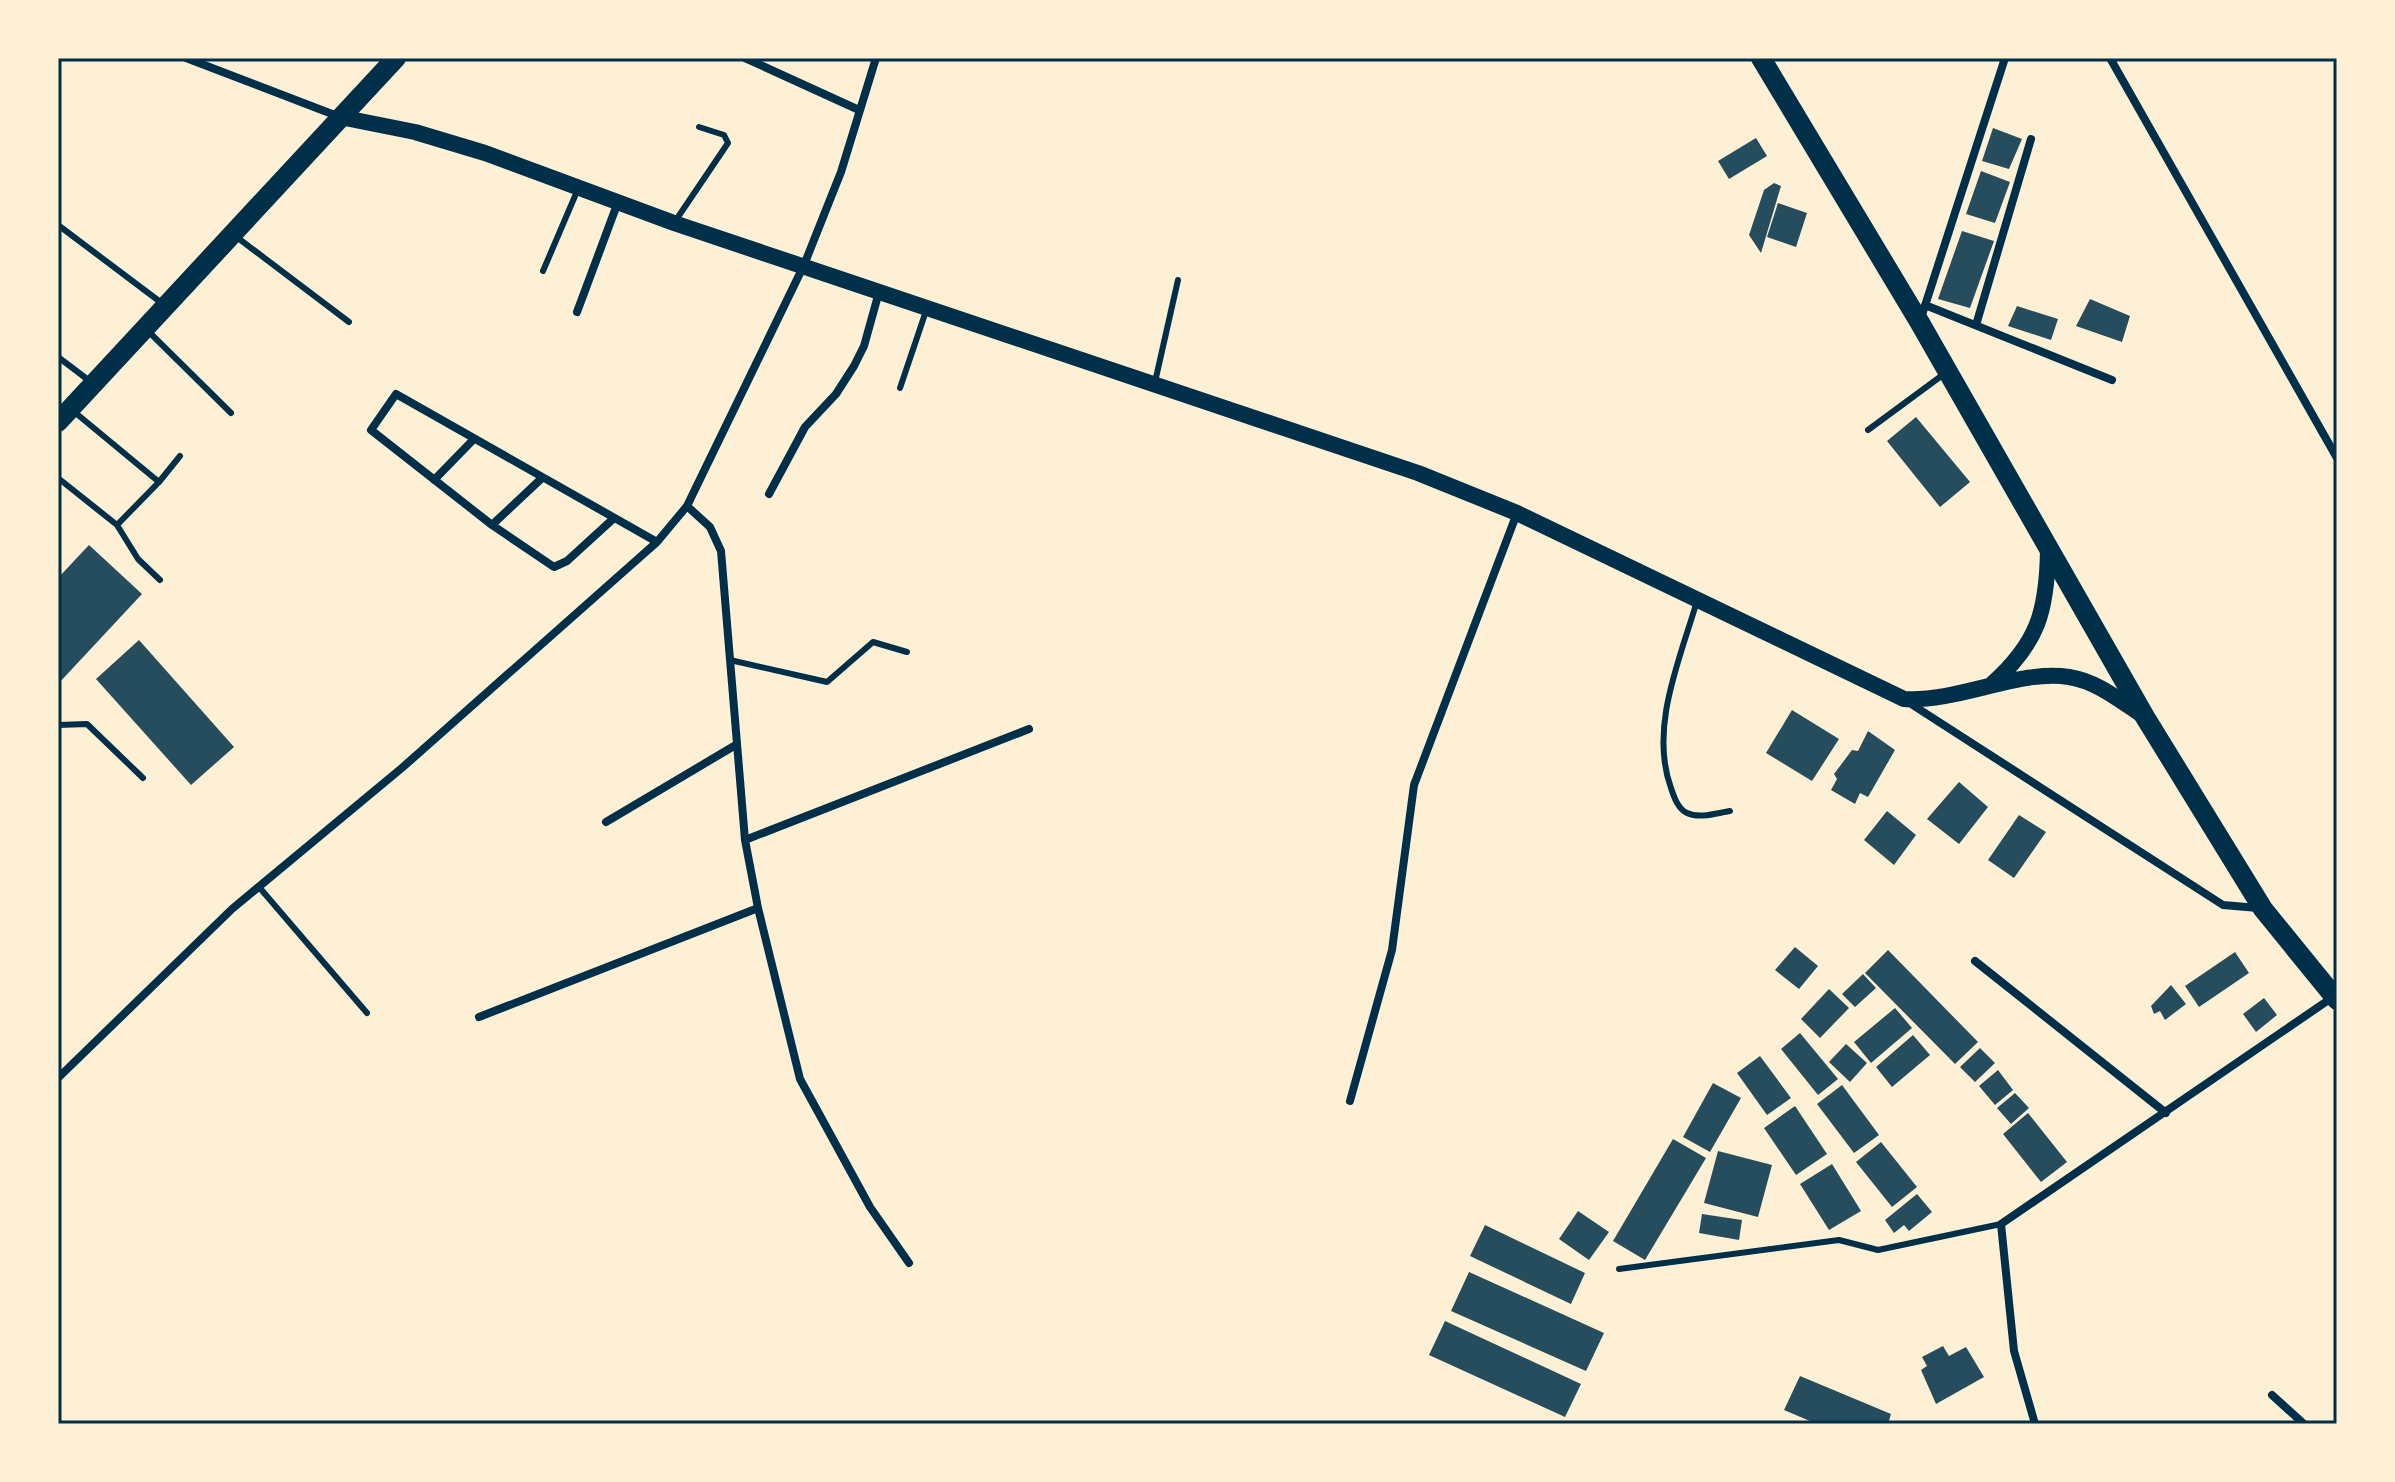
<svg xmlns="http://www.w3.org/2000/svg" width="2395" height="1482" font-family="'PT Serif',serif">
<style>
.building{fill:#264d5e}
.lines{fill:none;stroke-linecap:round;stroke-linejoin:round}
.service{stroke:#003049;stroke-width:6}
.minor{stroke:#003049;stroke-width:8}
.secondary{stroke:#003049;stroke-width:16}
.primary{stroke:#003049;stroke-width:20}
.neatline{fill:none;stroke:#003049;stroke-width:3}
</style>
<rect width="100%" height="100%" fill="#fdf0d5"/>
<path class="building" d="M1993,128L2022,139L2009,169L1982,161Z
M1756,138L1767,156L1729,179L1718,161Z
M1981,171L2010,182L1995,223L1966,214Z
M1774,183L1781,186L1761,253L1749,235L1764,190Z
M1778,203L1807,213L1796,247L1767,237Z
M1962,231L1994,241L1970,308L1938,299Z
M2090,299L2130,316L2122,342L2076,326Z
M2017,306L2058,319L2051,340L2008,326Z
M1916,417L1970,482L1940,507L1887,441Z
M89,545L142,594L58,684V578Z
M139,640L234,747L191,785L96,679Z
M1792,710L1839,739L1812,781L1766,753Z
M1868,731L1895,750L1868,797L1860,793L1855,804L1831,790L1837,779L1834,774L1852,750L1858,751Z
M1959,782L1988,807L1959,844L1927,819Z
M1887,811L1916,835L1894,865L1864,840Z
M2019,815L2046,832L2014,878L1988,860Z
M1795,947L1818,966L1799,989L1775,970Z
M1888,950L1978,1042L1955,1064L1865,973Z
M2235,952L2249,973L2199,1007L2185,986Z
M1863,974L1876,988L1855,1007L1842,994Z
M2171,985L2186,1004L2165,1020L2160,1011L2154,1014L2151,1006Z
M1829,989L1849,1008L1820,1038L1801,1019Z
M2264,998L2277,1015L2256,1032L2243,1014Z
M1895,1008L1912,1028L1871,1063L1854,1042Z
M1800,1033L1838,1079L1818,1095L1781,1049Z
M1913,1035L1930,1055L1892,1087L1876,1067Z
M1846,1044L1867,1063L1850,1082L1829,1062Z
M1980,1048L1995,1063L1975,1082L1960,1067Z
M1760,1056L1791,1098L1767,1115L1737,1073Z
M1998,1070L2013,1090L1995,1105L1979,1086Z
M1713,1083L1741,1098L1710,1152L1683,1137Z
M1842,1085L1879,1135L1854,1153L1817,1104Z
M2015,1093L2029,1108L2011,1124L1997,1108Z
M1795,1106L1827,1154L1796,1175L1764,1128Z
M2028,1113L2067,1162L2041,1182L2003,1134Z
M1673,1139L1706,1158L1645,1260L1613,1241Z
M1881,1142L1917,1187L1892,1207L1856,1162Z
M1718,1151L1772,1165L1758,1217L1704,1203Z
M1832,1164L1861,1211L1829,1230L1800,1184Z
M1917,1194L1932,1212L1909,1231L1904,1225L1894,1233L1885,1220Z
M1578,1211L1609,1232L1589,1260L1559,1239Z
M1702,1214L1742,1220L1739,1240L1699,1233Z
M1485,1225L1585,1273L1571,1304L1470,1256Z
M1469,1272L1604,1333L1586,1371L1451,1311Z
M1445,1321L1581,1384L1565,1417L1429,1355Z
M1943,1346L1949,1356L1966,1347L1984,1377L1936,1404L1921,1370L1927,1366L1922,1357Z
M1800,1376L1891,1414L1888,1424H1817L1784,1410Z"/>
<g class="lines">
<path class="service" d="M676,220L728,143L724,135L699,127
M58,225L163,304
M234,235L349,322
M543,271L578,189
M148,331L231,413
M58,357L91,382
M1155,382L1178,280
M900,388L926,311
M1868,430L1944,374
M58,478L117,525L159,482L72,410
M159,482L180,456
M117,525L138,559L160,580
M1697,601C1680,659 1649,728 1671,788C1674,797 1678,809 1687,813C1700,819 1717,813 1730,811
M730,660L827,682L873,642L907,652
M58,725L87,724L143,778
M259,887L367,1013
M1619,1269L1839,1240L1878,1250L2001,1224"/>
<path class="minor" d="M186,58L340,117
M745,58L859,110
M2110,58L2337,458
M1925,305L2112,380
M577,312L618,202
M1921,318L2005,58
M1976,325L2031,139
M434,480L474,439
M769,494L805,427L836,394L854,366L864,346L879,292
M687,506L710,527L721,551L745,840L758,908L800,1079L870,1207L909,1263
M613,519L567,561L554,567L492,525L371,430L396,394L657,542L687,506L804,265L841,172L876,58
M492,525L542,478
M1908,702L2223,905L2258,908
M606,822L734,746
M745,840L1029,729
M1975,961L2166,1113
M479,1017L758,908
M58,1078L232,909L403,767L657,542
M1350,1101L1392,950L1414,785L1517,513
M2272,1395L2304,1424
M2035,1424L2014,1351L2001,1224L2333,997"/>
<path class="secondary" d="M340,117L415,132L485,153L674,223L1418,473L1517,513L1904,699C1960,702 2019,669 2069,677C2097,681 2122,702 2145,717
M1992,684C2038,643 2047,611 2048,550"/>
<path class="primary" d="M1761,58L1920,323L2145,717L2263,909L2337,1000
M58,422L396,58"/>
</g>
<rect width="2395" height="1482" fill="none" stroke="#fdf0d5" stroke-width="120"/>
<rect x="60" y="60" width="2275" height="1362" class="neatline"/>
</svg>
